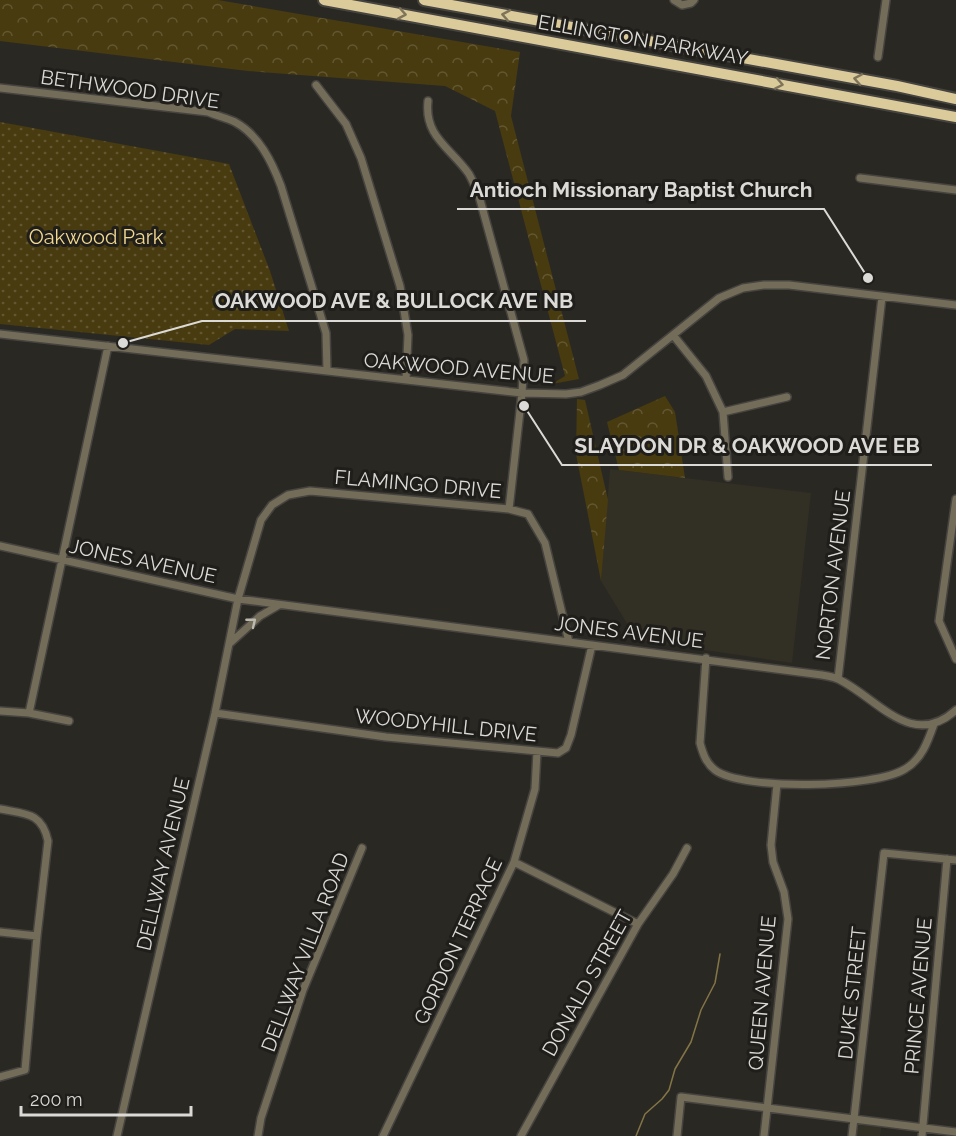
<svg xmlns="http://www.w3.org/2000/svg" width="956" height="1136" font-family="Raleway,sans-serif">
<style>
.built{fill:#322f24}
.forest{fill:url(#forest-crowns)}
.park{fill:url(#park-dots)}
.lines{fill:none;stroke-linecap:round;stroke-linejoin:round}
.stream{stroke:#847547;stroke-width:1.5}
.minor-casing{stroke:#464440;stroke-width:10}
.highway-casing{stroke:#464440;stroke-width:14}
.minor{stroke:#736c59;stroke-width:7}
.highway{stroke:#dccb9a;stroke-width:10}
.oneway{stroke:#7e745a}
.oneway2{stroke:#bcb9b1}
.labels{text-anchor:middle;stroke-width:6;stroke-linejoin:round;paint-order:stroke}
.street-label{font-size:20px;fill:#dcdad7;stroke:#201e1a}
.park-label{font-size:20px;fill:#f3da90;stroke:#201e1a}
.leader{fill:none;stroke:#dcdad7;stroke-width:2}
.callout-dot{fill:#dcdad7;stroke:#201e1a;stroke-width:2}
.callout-label{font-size:21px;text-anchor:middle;font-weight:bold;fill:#dcdad7;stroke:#201e1a;stroke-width:6;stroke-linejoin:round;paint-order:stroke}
</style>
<defs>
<pattern id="forest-crowns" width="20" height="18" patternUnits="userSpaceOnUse" patternTransform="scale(1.5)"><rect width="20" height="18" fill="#483b10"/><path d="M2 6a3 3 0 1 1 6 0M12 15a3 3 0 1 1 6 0" fill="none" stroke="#625732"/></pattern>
<pattern id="park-dots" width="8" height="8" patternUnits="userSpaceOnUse" patternTransform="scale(1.5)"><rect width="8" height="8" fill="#483b10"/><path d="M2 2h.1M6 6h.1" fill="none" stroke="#625732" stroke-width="1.8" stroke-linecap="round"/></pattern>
</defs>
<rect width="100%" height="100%" fill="#2a2823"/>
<path class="built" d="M610,469L811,493L792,663L637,640L601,581Z
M854,1120L882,1123L880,1136H852Z"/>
<path class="forest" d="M0,0H218L520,52L511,116L579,379L552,384L565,376L495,111L445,86L248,71L0,41Z
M665,396L675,412L685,478L619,470L607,422Z
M577,399L585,400L608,500L601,581L576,454Z"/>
<path class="park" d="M0,122L229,164L270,271L289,331L235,329L209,345L0,324Z"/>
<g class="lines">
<path class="stream" d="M636,1136L645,1114L662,1099L669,1090L675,1069L691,1042L701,1010L715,983L720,954"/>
<defs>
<path id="minor" d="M674,0L682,5L691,3L694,0
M878,57L886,0
M316,85L346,124L361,158L400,286L408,335L406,380
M0,88L208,112C217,116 227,118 235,122C259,135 272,162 281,186L326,333L327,371
M428,101C424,137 451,148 469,174C473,181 476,189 479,196L524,360L522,393L509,509
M860,178L956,190
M0,334L522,393L566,394L581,392L600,385L623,375L719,298L743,288L764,285H789L956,305
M673,335L706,376L723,412L728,477
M723,412L787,397
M956,499L939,621L956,659
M0,546L238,599L822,675C828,676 835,677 840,680C878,699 912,750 956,710
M229,644L260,616L279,605
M706,658L700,743C703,754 706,763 715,770C743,791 875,788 905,769C922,759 928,741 934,724
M838,679L882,297
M0,711L29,713L69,721
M29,713L108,346
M215,713L386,737L558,753L566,748L571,735L592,645
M0,809C25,814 42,812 48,841L37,936L25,1070L0,1077
M514,862L638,924
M0,932L37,936
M117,1136L215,713L238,599L261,520L272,505L288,495L310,491L509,509L528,514L545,543L569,642
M258,1136L261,1118L303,990L362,848
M383,1136L514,862L535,789L537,752
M521,1136L638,924L673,874L687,848
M677,1136L681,1097L956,1132
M764,1136L788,919L784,892L773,862L771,845L777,784
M852,1136L884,853L956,860
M922,1136L947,859"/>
<path id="highway" d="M324,0L956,117
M424,0L897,86L956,99"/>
</defs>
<use href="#minor" class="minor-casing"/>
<use href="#highway" class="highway-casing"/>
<use href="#minor" class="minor"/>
<use href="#highway" class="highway"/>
</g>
<defs><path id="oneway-chevron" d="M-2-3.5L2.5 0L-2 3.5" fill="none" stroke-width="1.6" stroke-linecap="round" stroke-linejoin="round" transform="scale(1.5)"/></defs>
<g class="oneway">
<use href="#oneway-chevron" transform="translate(402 14) rotate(10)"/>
<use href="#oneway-chevron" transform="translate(506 15) rotate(-170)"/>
<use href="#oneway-chevron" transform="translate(858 79) rotate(-170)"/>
<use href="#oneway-chevron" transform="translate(779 84) rotate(11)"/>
</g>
<use class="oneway2" href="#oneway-chevron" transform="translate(252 622) rotate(-39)"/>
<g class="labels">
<g class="street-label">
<text transform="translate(643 40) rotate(10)" y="7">ELLINGTON PARKWAY</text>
<text transform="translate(130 89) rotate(8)" y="7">BETHWOOD DRIVE</text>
<text transform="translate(459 368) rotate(5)" y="7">OAKWOOD AVENUE</text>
<text transform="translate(418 484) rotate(5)" y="7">FLAMINGO DRIVE</text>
<text transform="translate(143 561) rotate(12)" y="7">JONES AVENUE</text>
<text transform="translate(833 575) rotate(-83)" y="7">NORTON AVENUE</text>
<text transform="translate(629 632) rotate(7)" y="7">JONES AVENUE</text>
<text transform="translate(446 725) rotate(6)" y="7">WOODYHILL DRIVE</text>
<text transform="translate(163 864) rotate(-77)" y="7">DELLWAY AVENUE</text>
<text transform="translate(458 941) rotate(-65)" y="7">GORDON TERRACE</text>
<text transform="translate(305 952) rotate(-69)" y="7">DELLWAY VILLA ROAD</text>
<text transform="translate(587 983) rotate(-61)" y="7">DONALD STREET</text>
<text transform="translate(762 993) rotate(-85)" y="7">QUEEN AVENUE</text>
<text transform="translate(852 993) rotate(-84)" y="7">DUKE STREET</text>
<text transform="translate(918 996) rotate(-85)" y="7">PRINCE AVENUE</text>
</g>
<g class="park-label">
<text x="96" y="244">Oakwood Park</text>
</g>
</g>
<path class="leader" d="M868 278L824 209H457M123 343L202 321H586M524 406L562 465H932"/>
<g class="callout-dot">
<circle cx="868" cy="278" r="6"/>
<circle cx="123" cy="343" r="6"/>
<circle cx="524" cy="406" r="6"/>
</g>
<g class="callout-label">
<text x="641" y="197">Antioch Missionary Baptist Church</text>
<text x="394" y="308">OAKWOOD AVE &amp; BULLOCK AVE NB</text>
<text x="747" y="453">SLAYDON DR &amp; OAKWOOD AVE EB</text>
</g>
<path d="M21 1106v9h170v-9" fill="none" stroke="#dcdad7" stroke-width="3"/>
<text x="30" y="1106" font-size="18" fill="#dcdad7" stroke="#201e1a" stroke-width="4.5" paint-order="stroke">200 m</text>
</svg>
